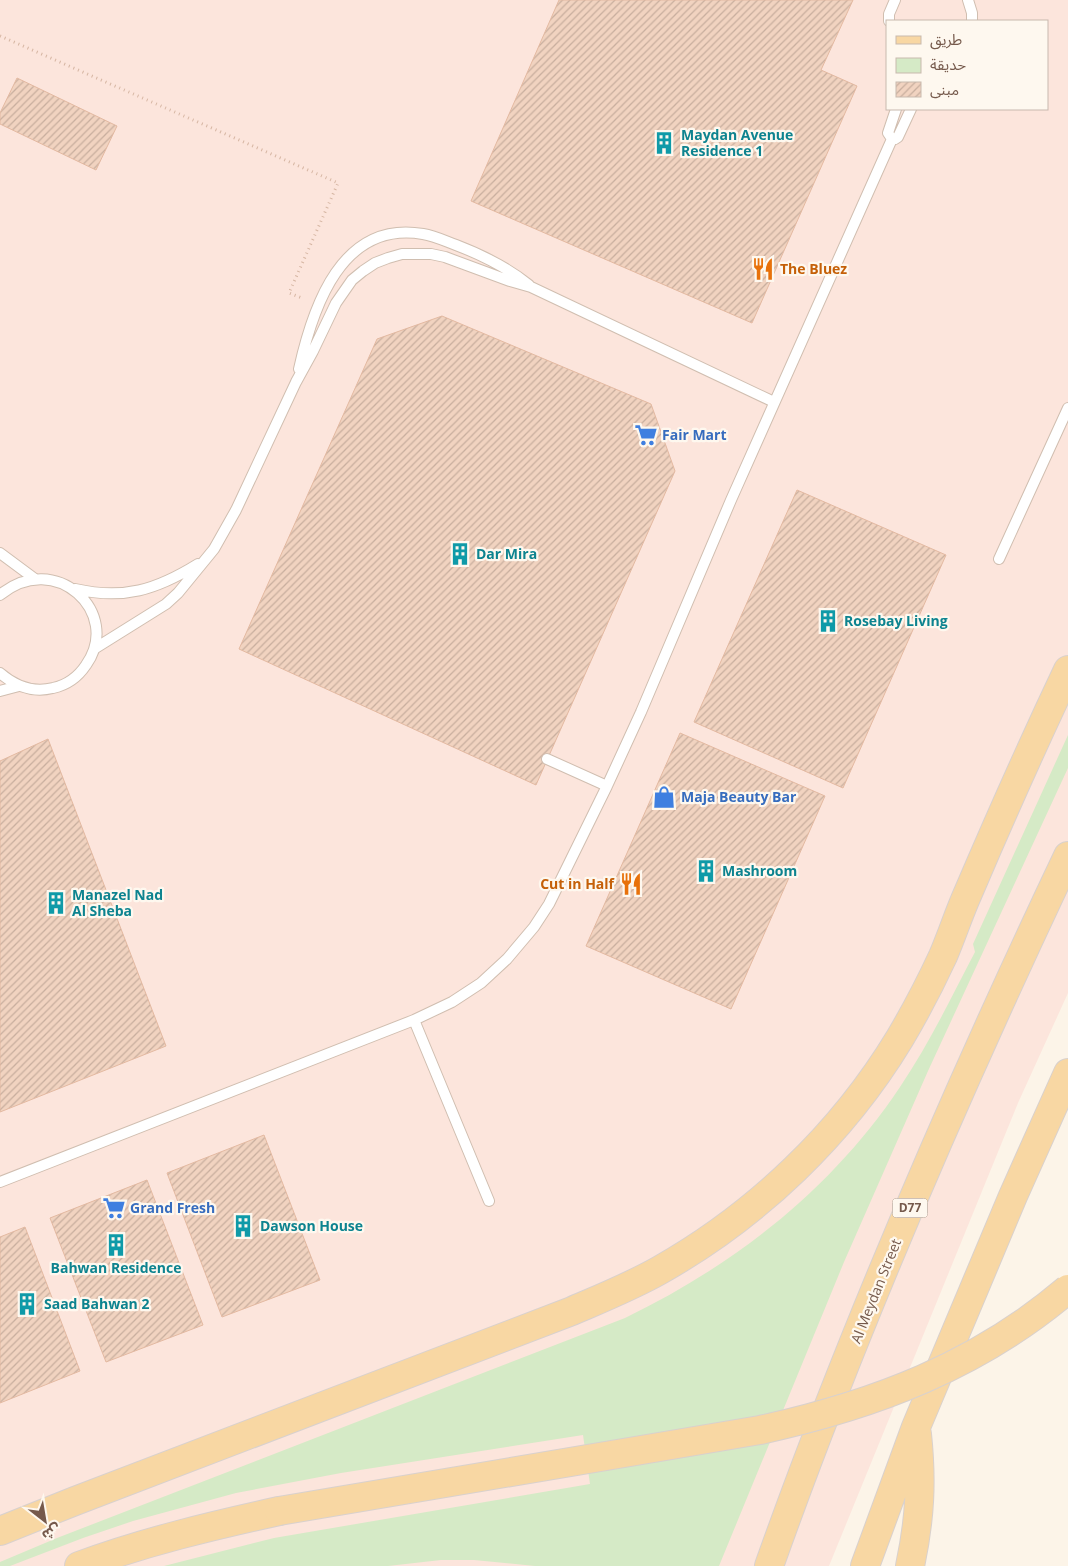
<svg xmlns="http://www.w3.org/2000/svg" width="1068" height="1566" font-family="'Open Sans','Noto Sans Arabic',sans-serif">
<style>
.commercial{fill:#fce5dc;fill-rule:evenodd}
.green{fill:#d5eac6}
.building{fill:url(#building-hatch);stroke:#e3b9a1}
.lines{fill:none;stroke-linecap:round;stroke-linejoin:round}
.lane-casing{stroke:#d0beb0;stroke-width:12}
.primary-casing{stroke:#d9d1cd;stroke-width:30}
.path{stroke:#d6b6a3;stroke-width:3;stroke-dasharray:1 4;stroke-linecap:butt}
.lane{stroke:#fff;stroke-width:10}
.primary{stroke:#f8d7a3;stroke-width:28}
.primary-bridge-casing{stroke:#d9d1cd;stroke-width:30;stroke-linecap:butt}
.primary-bridge{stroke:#f8d7a3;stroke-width:28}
.labels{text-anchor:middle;stroke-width:4.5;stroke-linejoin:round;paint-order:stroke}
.shield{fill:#fef8ef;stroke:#9f897d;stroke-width:1}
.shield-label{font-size:12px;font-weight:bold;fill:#765a4c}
.culture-label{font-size:14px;font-weight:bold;fill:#0d838f;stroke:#fef8ef;text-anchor:start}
.food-label{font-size:14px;font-weight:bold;fill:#c56008;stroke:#fef8ef;text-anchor:start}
.shop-label{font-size:14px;font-weight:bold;fill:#366cbe;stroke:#fef8ef;text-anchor:start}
.street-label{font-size:14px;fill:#765a4c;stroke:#fef8ef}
</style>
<defs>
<pattern id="building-hatch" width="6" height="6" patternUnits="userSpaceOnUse" patternTransform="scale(1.25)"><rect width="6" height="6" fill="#f1d3c0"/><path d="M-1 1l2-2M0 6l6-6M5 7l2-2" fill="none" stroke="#c8ae9e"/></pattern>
</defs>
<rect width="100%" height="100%" fill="#fcf4e8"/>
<path class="commercial" d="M0,0H1068V993L1018,1103L829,1566H0ZM887,21H1047V109H887Z"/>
<path class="green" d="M1068,735V768L928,1071L844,1262L719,1566H535L474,1560H441L388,1566H164L274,1538L590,1484L583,1435L341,1473L236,1493L133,1521L83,1538L10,1566H0V1562L57,1538L625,1318C736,1264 831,1190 900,1087C929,1044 951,998 975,952L973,944Z"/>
<path class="building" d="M559,0H853L821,70L857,86L752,323L471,201Z
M17,78L117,126L96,170L0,124V113Z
M442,316L651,404L675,471L536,785L239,649L377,339Z
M797,490L946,555L843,788L694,722Z
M680,733L825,796L731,1009L586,946Z
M48,739L166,1046L0,1112V761Z
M264,1135L320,1280L222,1317L167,1173Z
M147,1180L203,1325L106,1362L50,1218Z
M25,1227L80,1371L0,1403V1237Z"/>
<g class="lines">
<defs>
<path id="lane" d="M968,0L972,13V21
M889,21V14L895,0
M896,109L888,133L892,139H895L898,137L911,109
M299,369C313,306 342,220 423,234C435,236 445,241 456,245C482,255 507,267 529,285
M0,553L35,579
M999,559L1068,408
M75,589C124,600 156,590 198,564
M0,595C55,549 123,613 86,665C78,677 67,685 53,688C33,693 15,686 0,673
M94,649L166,604L178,593L214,549L236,510L296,382L313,351L336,303L352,280L363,271L375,263L388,258L402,254H431L445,257L510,281L531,287L774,402
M0,691L19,686
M547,759L607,786
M414,1020L489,1201
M0,1182L414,1020L452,1002L481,983L507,959L534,927L549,904L607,786L641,712L731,500L892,139"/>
<path id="primary" d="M0,1531L75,1501L572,1311C602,1298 632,1286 660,1270C757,1215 842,1134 900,1038C916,1011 930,984 943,956C952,935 959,913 968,893C1000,818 1033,744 1068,670
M79,1566C144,1542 211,1526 279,1511
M769,1566C855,1324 958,1088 1068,856
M865,1566L916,1427L1013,1196L1068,1073
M910,1566C920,1519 922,1481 917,1434"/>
</defs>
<use href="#lane" class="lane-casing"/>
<use href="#primary" class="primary-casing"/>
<path class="path" d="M0,36L338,183L289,293L302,298"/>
<use href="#lane" class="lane"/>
<use href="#primary" class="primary"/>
<defs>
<path id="primary-bridge" d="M279,1511L760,1430C874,1405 978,1366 1068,1289"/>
</defs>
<use href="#primary-bridge" class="primary-bridge-casing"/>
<use href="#primary-bridge" class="primary-bridge"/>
</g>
<defs>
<symbol id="building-bare" viewBox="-9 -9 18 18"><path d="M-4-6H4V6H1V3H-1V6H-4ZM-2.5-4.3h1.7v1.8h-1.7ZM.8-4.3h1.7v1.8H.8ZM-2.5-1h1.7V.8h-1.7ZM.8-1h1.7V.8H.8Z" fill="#0f9aa8" stroke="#fef8ef" stroke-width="2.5" paint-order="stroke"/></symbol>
<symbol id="restaurant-bare" viewBox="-9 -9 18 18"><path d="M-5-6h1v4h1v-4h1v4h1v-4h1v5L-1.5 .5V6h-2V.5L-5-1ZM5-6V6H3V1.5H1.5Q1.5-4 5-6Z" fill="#e8710a" stroke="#fef8ef" stroke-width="2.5" paint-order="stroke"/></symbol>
<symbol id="supermarket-bare" viewBox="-9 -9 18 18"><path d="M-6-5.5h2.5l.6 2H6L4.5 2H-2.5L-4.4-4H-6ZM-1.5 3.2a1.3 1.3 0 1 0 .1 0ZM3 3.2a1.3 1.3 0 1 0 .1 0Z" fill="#3f7fe0" stroke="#fef8ef" stroke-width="2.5" paint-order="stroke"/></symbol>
<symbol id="shop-bare" viewBox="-9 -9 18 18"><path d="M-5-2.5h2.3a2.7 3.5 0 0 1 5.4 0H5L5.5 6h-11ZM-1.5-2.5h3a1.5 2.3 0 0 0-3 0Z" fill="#3f7fe0" stroke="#fef8ef" stroke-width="2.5" paint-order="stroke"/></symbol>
</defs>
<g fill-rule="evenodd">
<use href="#building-bare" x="648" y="127" width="32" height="32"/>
<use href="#restaurant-bare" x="747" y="253" width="32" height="32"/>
<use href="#supermarket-bare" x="630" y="419" width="32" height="32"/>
<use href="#building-bare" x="444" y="538" width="32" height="32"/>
<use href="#building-bare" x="812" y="605" width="32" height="32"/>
<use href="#shop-bare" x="648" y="781" width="32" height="32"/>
<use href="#building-bare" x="690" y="855" width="32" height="32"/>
<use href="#restaurant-bare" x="615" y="868" width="32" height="32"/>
<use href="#building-bare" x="40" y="887" width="32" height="32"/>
<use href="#supermarket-bare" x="98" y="1192" width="32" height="32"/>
<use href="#building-bare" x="227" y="1210" width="32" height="32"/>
<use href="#building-bare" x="100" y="1229" width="32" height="32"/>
<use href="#building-bare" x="11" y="1288" width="32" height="32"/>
</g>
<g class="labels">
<rect class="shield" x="892.5" y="1198.5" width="35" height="19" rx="4"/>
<g class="shield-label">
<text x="910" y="1212">D77</text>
</g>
<g class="culture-label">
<text x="681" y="140">Maydan Avenue<tspan x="681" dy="16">Residence 1</tspan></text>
<text x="476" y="559">Dar Mira</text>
<text x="844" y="626">Rosebay Living</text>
<text x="722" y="876">Mashroom</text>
<text x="72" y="900">Manazel Nad<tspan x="72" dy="16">Al Sheba</tspan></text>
<text x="260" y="1231">Dawson House</text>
<text x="116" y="1273" text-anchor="middle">Bahwan Residence</text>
<text x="44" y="1309">Saad Bahwan 2</text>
</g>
<g class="food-label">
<text x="780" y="274">The Bluez</text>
<text x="614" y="889" text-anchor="end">Cut in Half</text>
</g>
<g class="shop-label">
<text x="662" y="440">Fair Mart</text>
<text x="681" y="802">Maja Beauty Bar</text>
<text x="130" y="1213">Grand Fresh</text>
</g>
<g class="street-label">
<text transform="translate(876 1291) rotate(-68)" y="5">Al Meydan Street</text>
</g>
</g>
<rect x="886" y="20" width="162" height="90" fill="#fef8ef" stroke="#c8b9ae"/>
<rect x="896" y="36" width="25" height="8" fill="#f8d7a3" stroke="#c8b9ae"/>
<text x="930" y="45" font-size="15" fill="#765a4c">طريق</text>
<rect x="896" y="58" width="25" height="15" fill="#d5eac6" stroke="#c8b9ae"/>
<text x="930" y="70" font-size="15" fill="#765a4c">حديقة</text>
<rect x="896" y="82" width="25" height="15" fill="url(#building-hatch)" stroke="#c8b9ae"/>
<text x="930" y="95" font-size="15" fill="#765a4c">مبنى</text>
<g transform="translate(45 1521) rotate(149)" stroke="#fef8ef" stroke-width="4" paint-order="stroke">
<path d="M0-4L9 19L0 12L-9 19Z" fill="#765a4c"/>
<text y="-8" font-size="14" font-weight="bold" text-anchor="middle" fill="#765a4c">ش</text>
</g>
</svg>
